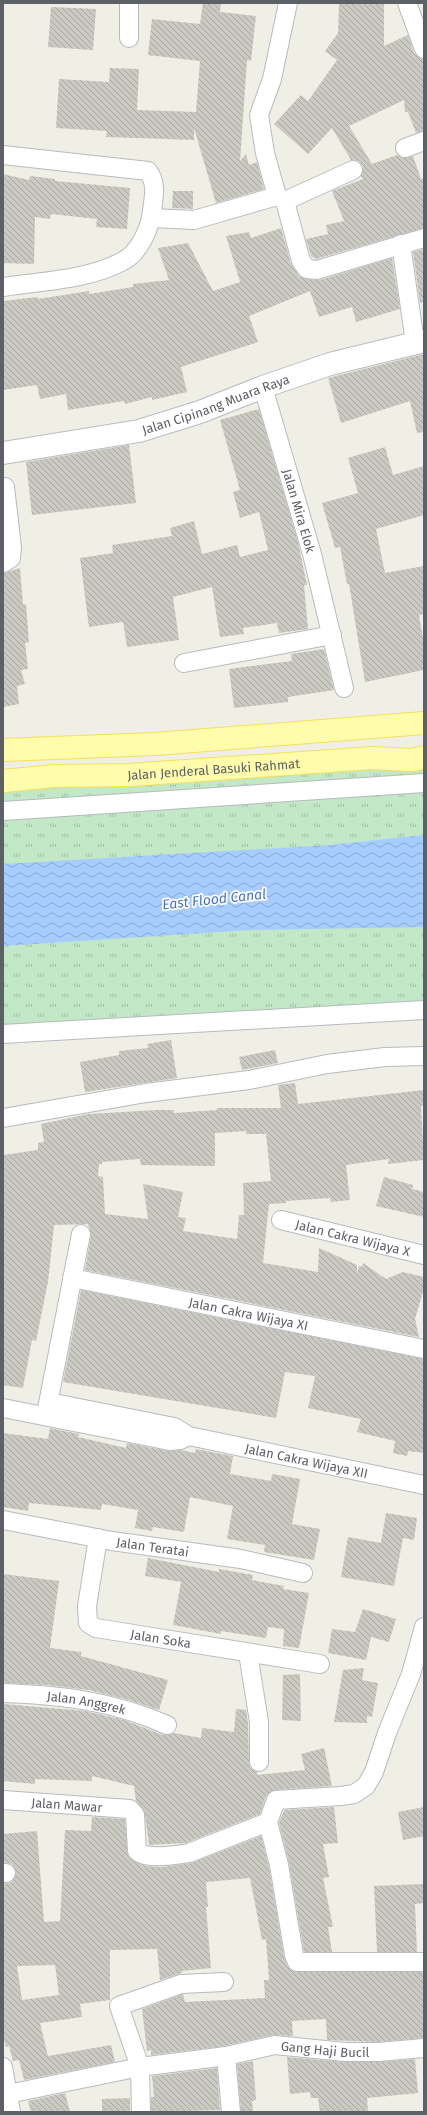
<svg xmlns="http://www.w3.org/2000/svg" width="427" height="2115" font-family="'Fira Sans',sans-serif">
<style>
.grass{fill:url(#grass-tufts)}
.water{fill:url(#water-waves)}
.building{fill:url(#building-back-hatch);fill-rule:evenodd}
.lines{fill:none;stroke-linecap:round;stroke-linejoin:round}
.street-casing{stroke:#b8bac0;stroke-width:20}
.secondary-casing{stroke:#b9bbc2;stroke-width:24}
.primary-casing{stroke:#f6df5a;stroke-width:24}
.street{stroke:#fff;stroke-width:18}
.secondary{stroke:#fff;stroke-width:22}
.primary{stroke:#fffdac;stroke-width:22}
.labels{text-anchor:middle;stroke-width:3.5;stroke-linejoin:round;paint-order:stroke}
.street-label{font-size:13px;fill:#5e6067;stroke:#fff}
.water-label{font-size:14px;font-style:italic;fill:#4573c8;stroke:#fff}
</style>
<defs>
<pattern id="grass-tufts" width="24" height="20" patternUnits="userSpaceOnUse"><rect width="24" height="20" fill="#c2e8c7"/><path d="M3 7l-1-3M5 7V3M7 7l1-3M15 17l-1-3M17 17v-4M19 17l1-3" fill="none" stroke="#a1bfa5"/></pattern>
<pattern id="water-waves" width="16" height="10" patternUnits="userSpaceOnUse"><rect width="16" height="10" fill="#a7cdff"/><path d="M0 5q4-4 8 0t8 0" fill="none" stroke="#8baad2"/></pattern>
<pattern id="building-back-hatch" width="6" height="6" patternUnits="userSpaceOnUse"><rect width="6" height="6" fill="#cbcac2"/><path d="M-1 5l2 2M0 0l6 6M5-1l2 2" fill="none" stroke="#a8a7a1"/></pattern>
</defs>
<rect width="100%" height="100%" fill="#f0efe6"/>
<path class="grass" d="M424,757V1010L3,1034V781Z"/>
<path class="water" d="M424,835V927L250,930L3,946V864L330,845Z"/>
<path class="building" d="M203,3H221L220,12L256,16L251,61L247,60L240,161L246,154L249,165L257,162L264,189L216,203L194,128V140L106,137L107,131L56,128L59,79L109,82L110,68L139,69L137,110L196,112L200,61L148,55L152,19L200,24Z
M339,3H384V46L408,35L414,53L418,57L424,59V131L416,133L408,112H405L404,100L349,126L372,164L397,155L404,158L413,156L421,179L424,178V228L316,259L311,256L306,239L328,234L326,225L344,221L332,191L363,179L361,176L363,166L359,161L351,160L332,128L308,154L274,124L301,95L308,101L337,60L325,51L338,33Z
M51,7L96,9L93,50L48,47Z
M3,174L29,180L30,176L55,179V181L130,188L127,229L96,227L97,219L51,214L50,219L35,217L34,264L3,263Z
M173,191H193V209L172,208Z
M281,228L291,264L299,276L306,279L320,280L392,258L400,309L356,322L352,307L319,317L310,291L249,316L258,342L181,367L187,392L152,400V397L125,404L124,401L68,410L66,394L40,399L37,385L3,390V301L38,297V299L89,291V294L133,287V284L169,280L158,248L188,243L213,291L240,282L226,236L249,232L251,238Z
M424,249V302L420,303L413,252Z
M424,354V432L417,433L410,401L341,423L328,378Z
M259,409L298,542L307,585H304L308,629L279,633L277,623L243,628L244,634L220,637L212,587L173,597L179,640L127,647L123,622L89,627L80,558L113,553L112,545L172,536L170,528L194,521L202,554L237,545L240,557L268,550L259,512L240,518L233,492L240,490L220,420Z
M129,445L136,503L32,515L26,462Z
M385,447L393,475L424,466V515L376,529L385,573L424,566V614L419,615L424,645V670L365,682L349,584H347L340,547L335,548L322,503L358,493L348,458Z
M20,568L23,605L26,604L29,642L25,643L28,669L21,670L25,684L17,686L19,704L3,707V573Z
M324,649L334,690L288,697V702L234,708L229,669L292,661L291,654Z
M171,1040L177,1078L85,1092L80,1062L119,1055V1051L148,1048L147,1044Z
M275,1050L278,1063L242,1070L239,1057Z
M295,1083L298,1104L424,1090V1105L421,1106L424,1160L388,1164L389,1159L346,1165L350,1200L331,1202L330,1198L286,1201V1203L269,1204L263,1263L318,1272L319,1248L357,1265V1273L359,1266L362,1267L363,1263L386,1279L403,1272L424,1277V1288L415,1319L419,1337L85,1270L91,1236L88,1224L54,1225L48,1282L36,1341L32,1340L23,1388L3,1385V1155L38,1150V1143L44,1142L41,1124L88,1114L157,1110H174V1113L217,1110V1108H281L278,1085ZM246,1131V1134H266L271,1181L243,1183L244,1215H239L237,1239L183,1231L186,1218L178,1217L183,1192L143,1184L148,1219L105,1214L103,1177L98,1176L99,1164H102V1162L140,1159L141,1165L215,1166V1133Z
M384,1177L413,1185L412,1189L424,1192V1217L376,1206Z
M81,1290L424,1359V1453L408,1451L407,1456L393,1453L395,1441L357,1432L361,1419L308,1408L315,1376L285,1372L276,1418L63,1382Z
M50,1428L79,1434L78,1437L126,1448L127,1443L168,1451L181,1450L195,1453L196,1449L222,1454L233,1456L230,1474L271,1481L272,1474L300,1479L292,1524L320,1529L314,1560L264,1552L265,1545L227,1539L233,1506L190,1497L184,1532L153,1527L152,1531L135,1528L138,1510L102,1504L101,1510L29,1503L28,1511L3,1507V1433L48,1439Z
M386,1513L417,1518L414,1540L403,1538L394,1586L341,1577L348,1537L381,1543Z
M148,1558L219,1572V1569L253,1575L252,1580L284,1586L283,1589L309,1593L299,1648L283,1646L284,1629L268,1627L266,1638L221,1631V1634L173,1625L181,1582L145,1576Z
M3,1574L59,1581L50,1648L81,1652V1656L168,1680L159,1710L129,1700L89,1690L47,1685L3,1683Z
M363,1609L396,1619L389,1642L371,1637L366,1660L328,1653L332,1629L355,1632Z
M364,1668L362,1680L378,1683L372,1717L367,1716V1723L334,1722L343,1670Z
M300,1674L301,1721L282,1720L283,1675Z
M3,1704L85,1711L124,1720L163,1735L174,1733L201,1738L202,1728L234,1732L236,1709L246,1710L248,1723L249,1762L250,1768L257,1772V1775L305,1770L301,1754L324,1748L332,1786L275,1790L266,1796L260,1814L186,1843L149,1845L145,1814L136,1801L134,1786L92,1776V1781L35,1779V1784L3,1781Z
M334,1807L338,1843L323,1844L329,1877L323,1878L333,1927H328L332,1952H304L289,1863L279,1823L284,1810Z
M424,1807V1836L403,1840L398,1812Z
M92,1817L125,1819L128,1856L135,1862L145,1866L162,1867L191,1863L261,1836L269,1867L284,1957L288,1967L292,1971L297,1972H424V2038L378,2042L327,2040L326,2019L292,2021L293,2036L273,2035L224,2046L151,2055V2050L147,2051L142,2009L183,1994L185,2002L265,1998L264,1980H269L266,1939L262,1940L250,1878L206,1882L208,1907H206L211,1968L182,1971V1973L160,1980L157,1949L110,1950V2000L80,2004L82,2017L40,2023L48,2056L111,2045L115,2062L24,2080L19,2060L13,2061L9,2046L6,2047L3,2036V1884L12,1882L16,1873L12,1864L3,1862V1834L37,1831L44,1922L60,1921L65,1830L91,1831ZM55,1965L59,1995L22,2000L17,1966Z
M424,1884V1903L415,1904L417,1952H377L374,1886Z
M287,2057L345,2062H378L415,2059L418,2093L367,2098L368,2112H320L318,2098H311L310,2092L290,2094Z
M253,2061L256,2100L252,2101L253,2112H241L237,2064Z
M217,2068L220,2110L151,2112V2097H154L152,2076Z
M65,2093L70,2112H31L28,2101Z
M130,2098V2112H102V2099Z"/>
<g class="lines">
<defs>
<g id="street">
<path d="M407,3L424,49"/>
<path d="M129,38V3"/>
<path d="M405,148L424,141"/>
<path d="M3,155L148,171C157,183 154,196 152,210C151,227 139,253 123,261C88,280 42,281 3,287"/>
<path d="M277,196L265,153L259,115L272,79L288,3"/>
<path d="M285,201L353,170"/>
<path d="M152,218L194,220L277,196L285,201L301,261L307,269L317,270L424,238"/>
<path d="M401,244L415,343"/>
<path id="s1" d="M263,387L312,554L344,688"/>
<path d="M3,563L11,558L12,547L5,487"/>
<path d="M184,663L332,635"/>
<path d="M3,811L424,783"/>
<path d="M3,1034L424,1010"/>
<path d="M3,1118L146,1093L249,1080L327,1064L385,1057L424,1056"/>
<path id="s2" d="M281,1220L424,1255"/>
<path id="s3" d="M72,1278L424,1349"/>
<path id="s4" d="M49,1402L174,1427L189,1436L424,1485"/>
<path d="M3,1408L170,1441L180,1440L189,1436"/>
<path d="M46,1414L81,1234"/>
<path id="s5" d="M3,1520L112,1541L241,1559L303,1573"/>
<path id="s6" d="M98,1538L87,1606L88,1623L96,1628L320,1664"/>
<path d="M424,1627L411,1674L387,1733L374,1772L366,1786L354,1794L341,1796L276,1800L268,1822L279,1865L294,1955L297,1962H424"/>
<path d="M248,1653L259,1722V1762"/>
<path id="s7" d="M3,1693C61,1695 113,1701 167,1725"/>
<path id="s8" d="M3,1800L130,1809L135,1815L137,1851C144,1860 178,1855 189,1853L268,1822"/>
<path d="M3,1873H6"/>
<path d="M226,2056L231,2112"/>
<path d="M3,2067L11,2112"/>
<path id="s9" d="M8,2094L140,2067L226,2056L275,2045L345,2052H378L424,2048"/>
<path d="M141,2112L140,2067L119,2006L181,1984L224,1982"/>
</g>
<g id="secondary">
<path id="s10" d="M3,453L139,431L200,412L263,387L330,364L424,341"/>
</g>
<g id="primary">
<path d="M3,750L155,744L424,723"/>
<path id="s11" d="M3,781L54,776L129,775L372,758L412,760L424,757"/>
</g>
</defs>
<use href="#street" class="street-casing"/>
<use href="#secondary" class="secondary-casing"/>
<use href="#primary" class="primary-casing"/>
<use href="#street" class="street"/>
<use href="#secondary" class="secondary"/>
<use href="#primary" class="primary"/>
</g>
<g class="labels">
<g class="street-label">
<text dy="5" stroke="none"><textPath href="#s10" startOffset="219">Jalan Cipinang Muara Raya</textPath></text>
<text dy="5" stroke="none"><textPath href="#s1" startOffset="129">Jalan Mira Elok</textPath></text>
<text dy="5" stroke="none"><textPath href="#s11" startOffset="211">Jalan Jenderal Basuki Rahmat</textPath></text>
<text dy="5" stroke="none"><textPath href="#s2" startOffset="74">Jalan Cakra Wijaya X</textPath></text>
<text dy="5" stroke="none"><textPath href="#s3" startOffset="180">Jalan Cakra Wijaya XI</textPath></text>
<text dy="5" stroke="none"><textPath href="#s4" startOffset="265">Jalan Cakra Wijaya XII</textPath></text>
<text dy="5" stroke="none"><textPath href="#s5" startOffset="152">Jalan Teratai</textPath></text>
<text dy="5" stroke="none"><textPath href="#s6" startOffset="161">Jalan Soka</textPath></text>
<text dy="5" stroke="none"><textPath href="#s7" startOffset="84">Jalan Anggrek</textPath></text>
<text dy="5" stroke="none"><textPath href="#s8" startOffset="64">Jalan Mawar</textPath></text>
<text dy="5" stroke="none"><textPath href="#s9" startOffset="322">Gang Haji Bucil</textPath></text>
</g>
<g class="water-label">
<text transform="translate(214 899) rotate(-6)" y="5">East Flood Canal</text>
</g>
</g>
<rect width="427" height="2115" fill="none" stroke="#5e6067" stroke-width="8"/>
</svg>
